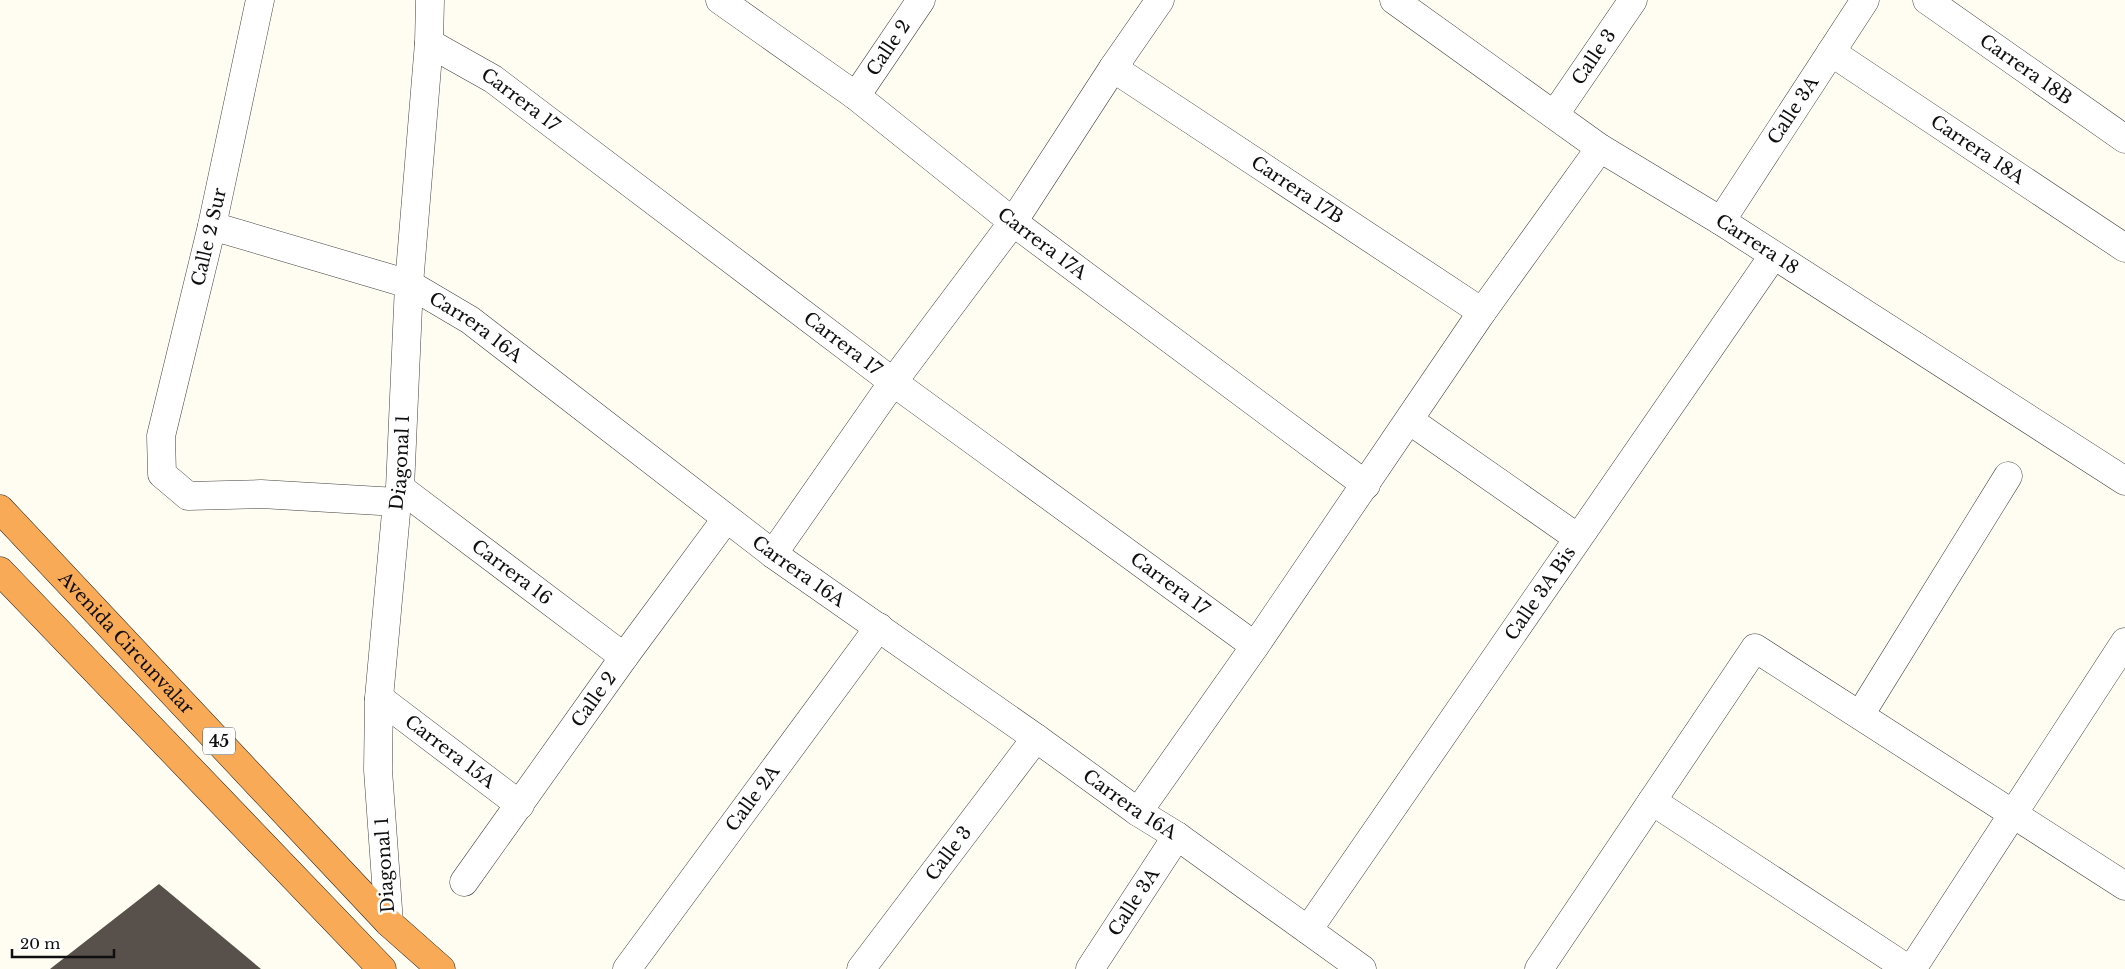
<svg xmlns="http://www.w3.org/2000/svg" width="2125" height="969" font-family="'Libre Baskerville',serif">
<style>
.building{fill:#58514b}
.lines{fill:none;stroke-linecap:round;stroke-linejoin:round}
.minor-casing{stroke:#424242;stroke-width:29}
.highway-casing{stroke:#202020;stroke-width:29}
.minor{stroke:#fff;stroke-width:28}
.highway{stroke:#f9aa56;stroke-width:28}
.labels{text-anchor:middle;stroke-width:5;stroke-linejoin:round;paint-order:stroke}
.shield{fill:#fff;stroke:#575757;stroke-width:1}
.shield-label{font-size:16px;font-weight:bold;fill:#0f0f0f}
.street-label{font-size:18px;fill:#0f0f0f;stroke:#fff}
</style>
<rect width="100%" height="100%" fill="#fffdf1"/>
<path class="building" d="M159,884L261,969H50Z"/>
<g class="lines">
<defs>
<g id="minor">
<path d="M260,0L212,226L161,436L162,474L188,496L261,494L397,502"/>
<path id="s1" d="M720,0L856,96L1013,222L1366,485"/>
<path id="s2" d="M1394,0L1600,148L1721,221L2125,481"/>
<path id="s3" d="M1927,0L2125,139"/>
<path id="s4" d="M429,43L493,79L893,382L1255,646"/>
<path id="s5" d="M1831,52L2125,248"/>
<path id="s6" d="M1113,68L1482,312"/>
<path id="s7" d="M856,96L921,0"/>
<path id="s8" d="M1555,114L1633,0"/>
<path id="s9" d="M1721,221L1865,0"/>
<path id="s10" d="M212,226L409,284L470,320L773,554L1036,738L1138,812L1177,836L1362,969"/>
<path d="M1409,420L1578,538"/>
<path id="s11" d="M400,488L624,657"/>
<path d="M773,554L893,382L1013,222L1113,68L1160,0"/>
<path id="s12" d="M379,698L520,805"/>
<path d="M1860,715L2008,476"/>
<path d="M1652,801L1908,969"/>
<path d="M1138,812L1255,646L1482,312L1600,148"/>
<path id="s13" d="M464,882L624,657L726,519"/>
<path id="s14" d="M389,923L378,770L379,698L397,502L400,488L409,284L429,43L430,0"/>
<path id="s15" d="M1308,930L1773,256"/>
<path id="s16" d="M627,969L879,627"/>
<path id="s17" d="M861,969L1036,738"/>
<path id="s18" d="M1090,969L1177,836"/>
<path d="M1539,969L1755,648L2125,886"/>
<path d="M1912,969L2125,642"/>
</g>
<g id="highway">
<path id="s19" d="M0,509L389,923L441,969"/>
<path d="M0,571L382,969"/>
</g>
</defs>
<use href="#minor" class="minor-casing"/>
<use href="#highway" class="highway-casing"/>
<use href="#minor" class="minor"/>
<use href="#highway" class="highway"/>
</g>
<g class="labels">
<rect class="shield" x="203" y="727.5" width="32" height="27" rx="4"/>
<g class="shield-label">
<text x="219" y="747">45</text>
</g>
<g class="street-label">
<text dy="6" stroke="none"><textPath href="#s7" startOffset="58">Calle 2</textPath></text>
<text dy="6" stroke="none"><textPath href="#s8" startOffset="69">Calle 3</textPath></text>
<text dy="6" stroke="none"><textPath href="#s3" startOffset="121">Carrera 18B</textPath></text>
<text dy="6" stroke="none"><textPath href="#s4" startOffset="108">Carrera 17</textPath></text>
<text dy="6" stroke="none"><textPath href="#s9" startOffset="132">Calle 3A</textPath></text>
<text dy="6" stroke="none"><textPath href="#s5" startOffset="176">Carrera 18A</textPath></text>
<text dy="6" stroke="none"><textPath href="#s6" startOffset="221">Carrera 17B</textPath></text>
<text transform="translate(209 237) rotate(-77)" y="6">Calle 2 Sur</text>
<text dy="6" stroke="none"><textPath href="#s1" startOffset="404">Carrera 17A</textPath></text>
<text dy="6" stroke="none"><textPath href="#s2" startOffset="438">Carrera 18</textPath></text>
<text dy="6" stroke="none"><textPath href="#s10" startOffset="285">Carrera 16A</textPath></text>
<text dy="6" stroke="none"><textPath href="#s4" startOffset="512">Carrera 17</textPath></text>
<text dy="6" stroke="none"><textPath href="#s14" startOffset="462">Diagonal 1</textPath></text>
<text dy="6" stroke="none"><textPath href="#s10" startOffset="690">Carrera 16A</textPath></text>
<text dy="6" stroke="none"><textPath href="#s11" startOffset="140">Carrera 16</textPath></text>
<text dy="6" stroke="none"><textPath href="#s4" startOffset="918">Carrera 17</textPath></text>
<text dy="6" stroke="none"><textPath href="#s15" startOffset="409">Calle 3A Bis</textPath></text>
<text dy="6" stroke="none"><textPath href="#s19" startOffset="184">Avenida Circunvalar</textPath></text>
<text dy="6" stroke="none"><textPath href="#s13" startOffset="224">Calle 2</textPath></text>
<text dy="6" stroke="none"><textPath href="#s12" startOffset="89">Carrera 15A</textPath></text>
<text dy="6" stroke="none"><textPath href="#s16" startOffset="212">Calle 2A</textPath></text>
<text dy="6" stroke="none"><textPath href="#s10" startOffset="1095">Carrera 16A</textPath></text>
<text dy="6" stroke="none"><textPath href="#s17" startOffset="145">Calle 3</textPath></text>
<text transform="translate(385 865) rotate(-94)" y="6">Diagonal 1</text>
<text dy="6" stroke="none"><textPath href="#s18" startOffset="80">Calle 3A</textPath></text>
</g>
</g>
<path d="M12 949v8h102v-8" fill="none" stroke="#0f0f0f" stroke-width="2.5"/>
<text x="20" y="949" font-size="15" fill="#0f0f0f" stroke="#ffffff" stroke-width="4" paint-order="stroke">20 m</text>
</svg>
